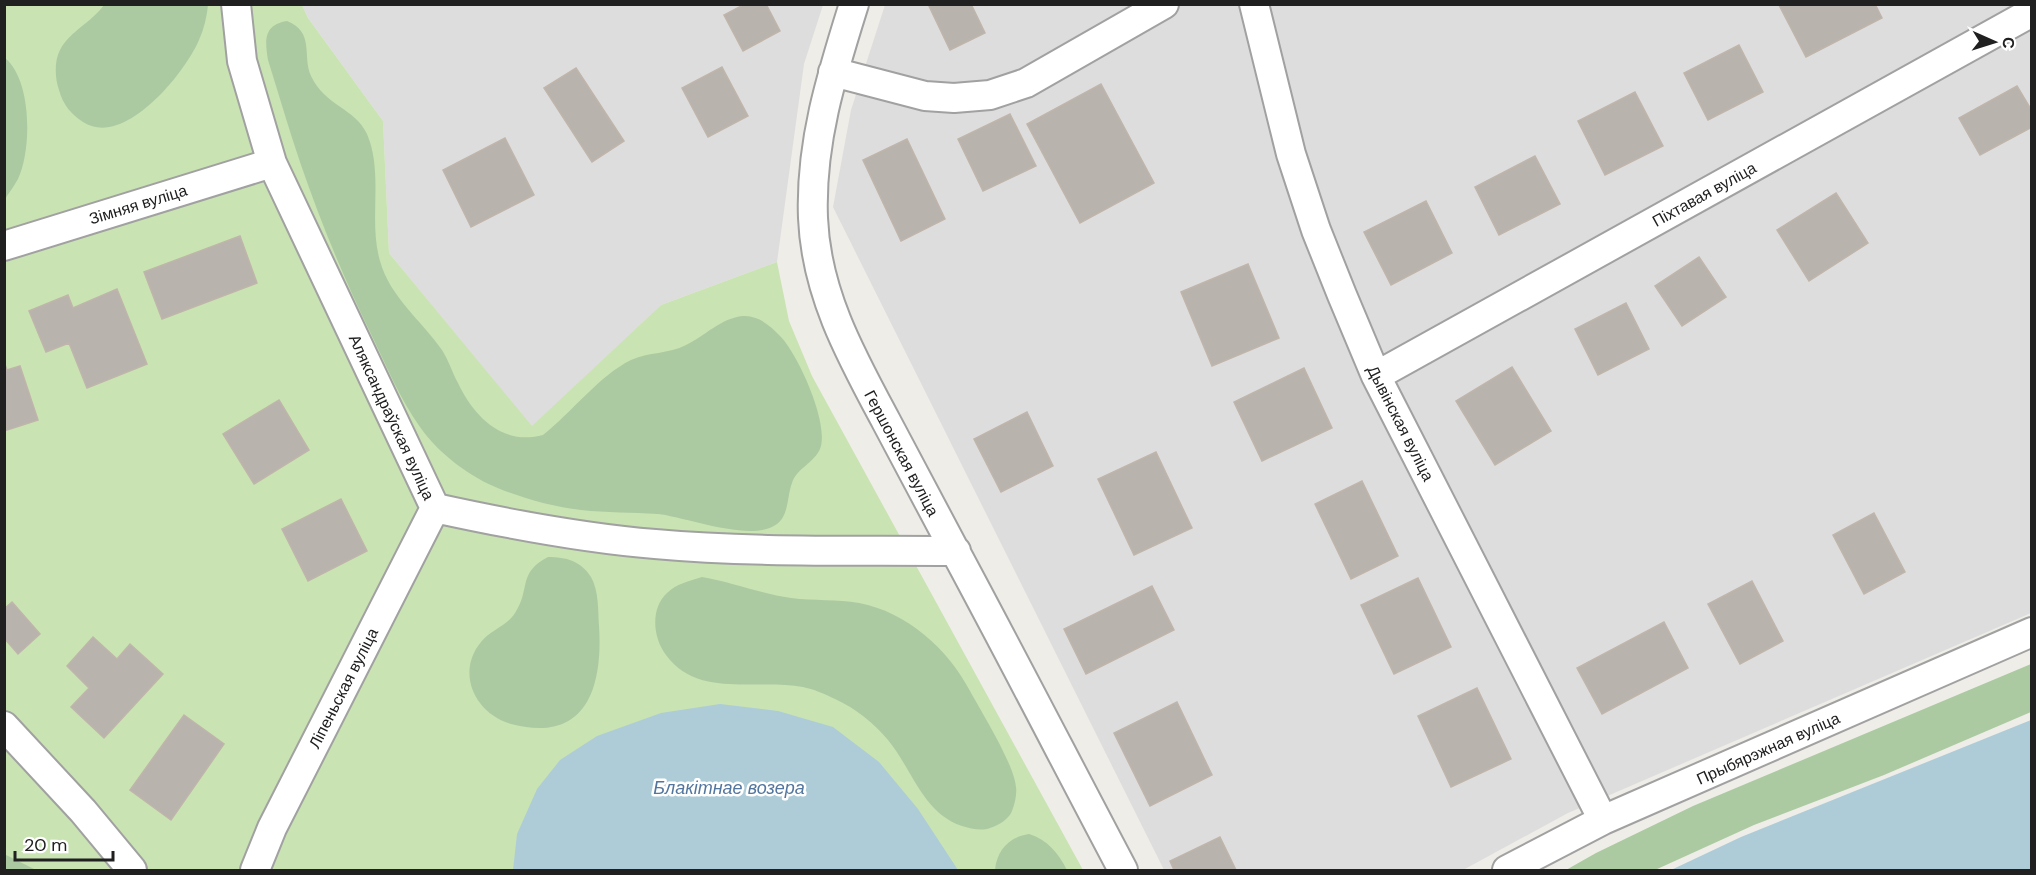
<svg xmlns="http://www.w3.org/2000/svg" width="2036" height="875" font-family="'DM Sans',sans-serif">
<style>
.residential{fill:#dedddd}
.grass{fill:#c9e3b3}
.forest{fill:#abcaa1}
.water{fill:#adccd8}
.building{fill:#b8b3ad;stroke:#bfb5ab;stroke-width:1.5}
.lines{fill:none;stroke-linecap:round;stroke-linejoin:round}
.minor-casing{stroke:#a1a1a1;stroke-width:32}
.minor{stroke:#fff;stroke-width:28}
.labels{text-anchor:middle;stroke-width:5;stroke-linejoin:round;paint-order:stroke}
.street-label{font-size:16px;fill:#202020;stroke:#fff}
.water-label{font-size:18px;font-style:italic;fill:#53769e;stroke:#fff}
</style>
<rect width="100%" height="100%" fill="#efede7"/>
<path class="residential" d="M302,5H823L804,64L777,262L661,305L532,427L389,253L383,121L308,18Z
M885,5H2031V613L1568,813L1463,870H1164L833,207L851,110Z"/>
<path class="grass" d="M5,4L302,5L308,18L383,121L389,253L532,426L661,305L777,262L789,321L812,376L1083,870H5Z"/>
<path class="forest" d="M104,5H208C207,16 204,29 199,40C185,73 124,149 83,122C71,114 63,105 59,90C55,79 54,61 60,50C70,31 92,22 104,5Z
M287,21C315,32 302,56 311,76C325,106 355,108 367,134C384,174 368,220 380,261C390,297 421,320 442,350C449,361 452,372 458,383C474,417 503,446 543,435C571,413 600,375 631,360C648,352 669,354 686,345C705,336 721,318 743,316C758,315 771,326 781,337C798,355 830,424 820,449C814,463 797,468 792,483C787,496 789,515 777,524C753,543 686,517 658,514C632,512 607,513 581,510C554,507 525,499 500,489C470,477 439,454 420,427C400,399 387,367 372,336C345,281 321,223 301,165C289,130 279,95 268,60C265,41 263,25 287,21Z
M5,58C32,80 32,149 18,179C14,186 9,193 5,199Z
M548,557C566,557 581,561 591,577C599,591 598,611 599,626C603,688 586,744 511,724C474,713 456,672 481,642C490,630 507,626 515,613C531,589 517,573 548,557Z
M702,577C732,582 761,594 791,598C814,601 837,599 859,603C907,612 948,649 970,691C982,713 1014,764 1016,787C1017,794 1015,803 1012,811C1009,819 999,825 990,828C982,831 971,829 962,826C923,813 912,769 888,740C874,723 855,708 835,699C825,694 813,689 803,687C757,678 698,699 666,655C653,638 650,609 667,593C676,584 689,581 702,577Z
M2031,664V712L1884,775L1754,825L1655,870H1566L1596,853L1693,806Z
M1029,834C1048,840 1058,853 1067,870H995C997,850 1009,837 1029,834Z
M4,854L36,870H5Z"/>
<path class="water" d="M720,704L778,711L833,727L879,762L918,809L958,870H513L517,834L537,789L560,760L597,736L661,713Z
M2031,720V870H1671L1741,837Z"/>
<path class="building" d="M745,4H766L780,31L743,51L724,15Z
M928,4H971L985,33L950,50Z
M1781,4H1875L1882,18L1806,57L1779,5Z
M1739,45L1763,92L1708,120L1684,73Z
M722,67L748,116L708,137L682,88Z
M576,68L624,141L592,162L544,88Z
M1101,84L1154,183L1080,223L1027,124Z
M2017,86L2032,111V127L1980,155L1959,118Z
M1635,92L1663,146L1605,175L1578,121Z
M1010,114L1036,166L983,191L958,139Z
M505,138L534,195L471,227L443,170Z
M907,139L945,219L901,241L863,160Z
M1535,156L1560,204L1499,235L1475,187Z
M1836,193L1868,243L1809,281L1777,230Z
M1426,201L1452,253L1391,285L1364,232Z
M240,236L257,283L162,319L144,272Z
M1699,257L1726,297L1682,326L1655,286Z
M1248,264L1279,338L1212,366L1181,292Z
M117,289L147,364L87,388L69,343L46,352L29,311L68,295L73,308Z
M1626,303L1649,349L1598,375L1575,329Z
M4,362L7,370L20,366L38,420L4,431Z
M1512,367L1551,431L1495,465L1456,401Z
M1304,368L1332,428L1262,461L1234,402Z
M279,400L309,450L254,484L223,434Z
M1027,412L1053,466L1001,492L974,439Z
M1156,452L1192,528L1134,555L1098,479Z
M1362,481L1398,556L1351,579L1315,504Z
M341,499L367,551L308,581L282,529Z
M1874,513L1905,572L1864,594L1833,535Z
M1418,578L1451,647L1394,674L1361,605Z
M1752,581L1783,641L1740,664L1708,604Z
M1152,586L1174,630L1086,674L1064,629Z
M12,602L40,634L18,654L4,638V609Z
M1664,622L1688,668L1602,714L1577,668Z
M93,637L117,659L130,644L163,674L104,738L71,707L89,688L67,666Z
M1477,688L1511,759L1451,787L1418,716Z
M1177,702L1212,775L1150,806L1114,733Z
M184,715L224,744L171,820L130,790Z
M1220,837L1236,870H1174L1170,861Z"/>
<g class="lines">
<defs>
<path id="minor" d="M236,4L242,61L272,163L435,508C508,524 581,538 655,544C755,553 856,550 956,551
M854,4C832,74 810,143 813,218C816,293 851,356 886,421C909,464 932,507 955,551C1012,657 1067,764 1123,870
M1254,4L1291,154L1316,230L1342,295L1376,376L1603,820
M833,72L925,96L954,98L990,95L1026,83L1164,4
M4,246L272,163
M1376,376L2032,12
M4,726L83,811L132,870
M255,870L272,828L435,508
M1507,870L1603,820L2032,632"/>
</defs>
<use href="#minor" class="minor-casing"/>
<use href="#minor" class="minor"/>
</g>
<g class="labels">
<g class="street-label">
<text transform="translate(1704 194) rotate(-29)" y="6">Піхтавая вуліца</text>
<text transform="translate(138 204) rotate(-17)" y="6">Зімняя вуліца</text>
<text transform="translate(392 417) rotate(65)" y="6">Аляксандраўская вуліца</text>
<text transform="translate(1401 423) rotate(63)" y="6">Дывінская вуліца</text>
<text transform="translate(902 453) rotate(62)" y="6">Гершонская вуліца</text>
<text transform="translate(343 688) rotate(-63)" y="6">Ліпеньская вуліца</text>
<text transform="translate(1768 748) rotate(-24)" y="6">Прыбярэжная вуліца</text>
</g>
<g class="water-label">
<text x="729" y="794">Блакітнае возера</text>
</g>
</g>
<rect width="2036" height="875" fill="none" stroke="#202020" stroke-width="12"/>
<g transform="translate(1994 42) rotate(93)" stroke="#ffffff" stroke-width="4.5" paint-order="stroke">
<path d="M0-4.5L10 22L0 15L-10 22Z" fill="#202020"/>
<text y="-9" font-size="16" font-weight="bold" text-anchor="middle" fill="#202020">С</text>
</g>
<path d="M15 851v9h98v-9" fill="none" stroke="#202020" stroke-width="3"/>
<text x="24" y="851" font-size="18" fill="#202020" stroke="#ffffff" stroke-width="4.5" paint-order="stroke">20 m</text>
</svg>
